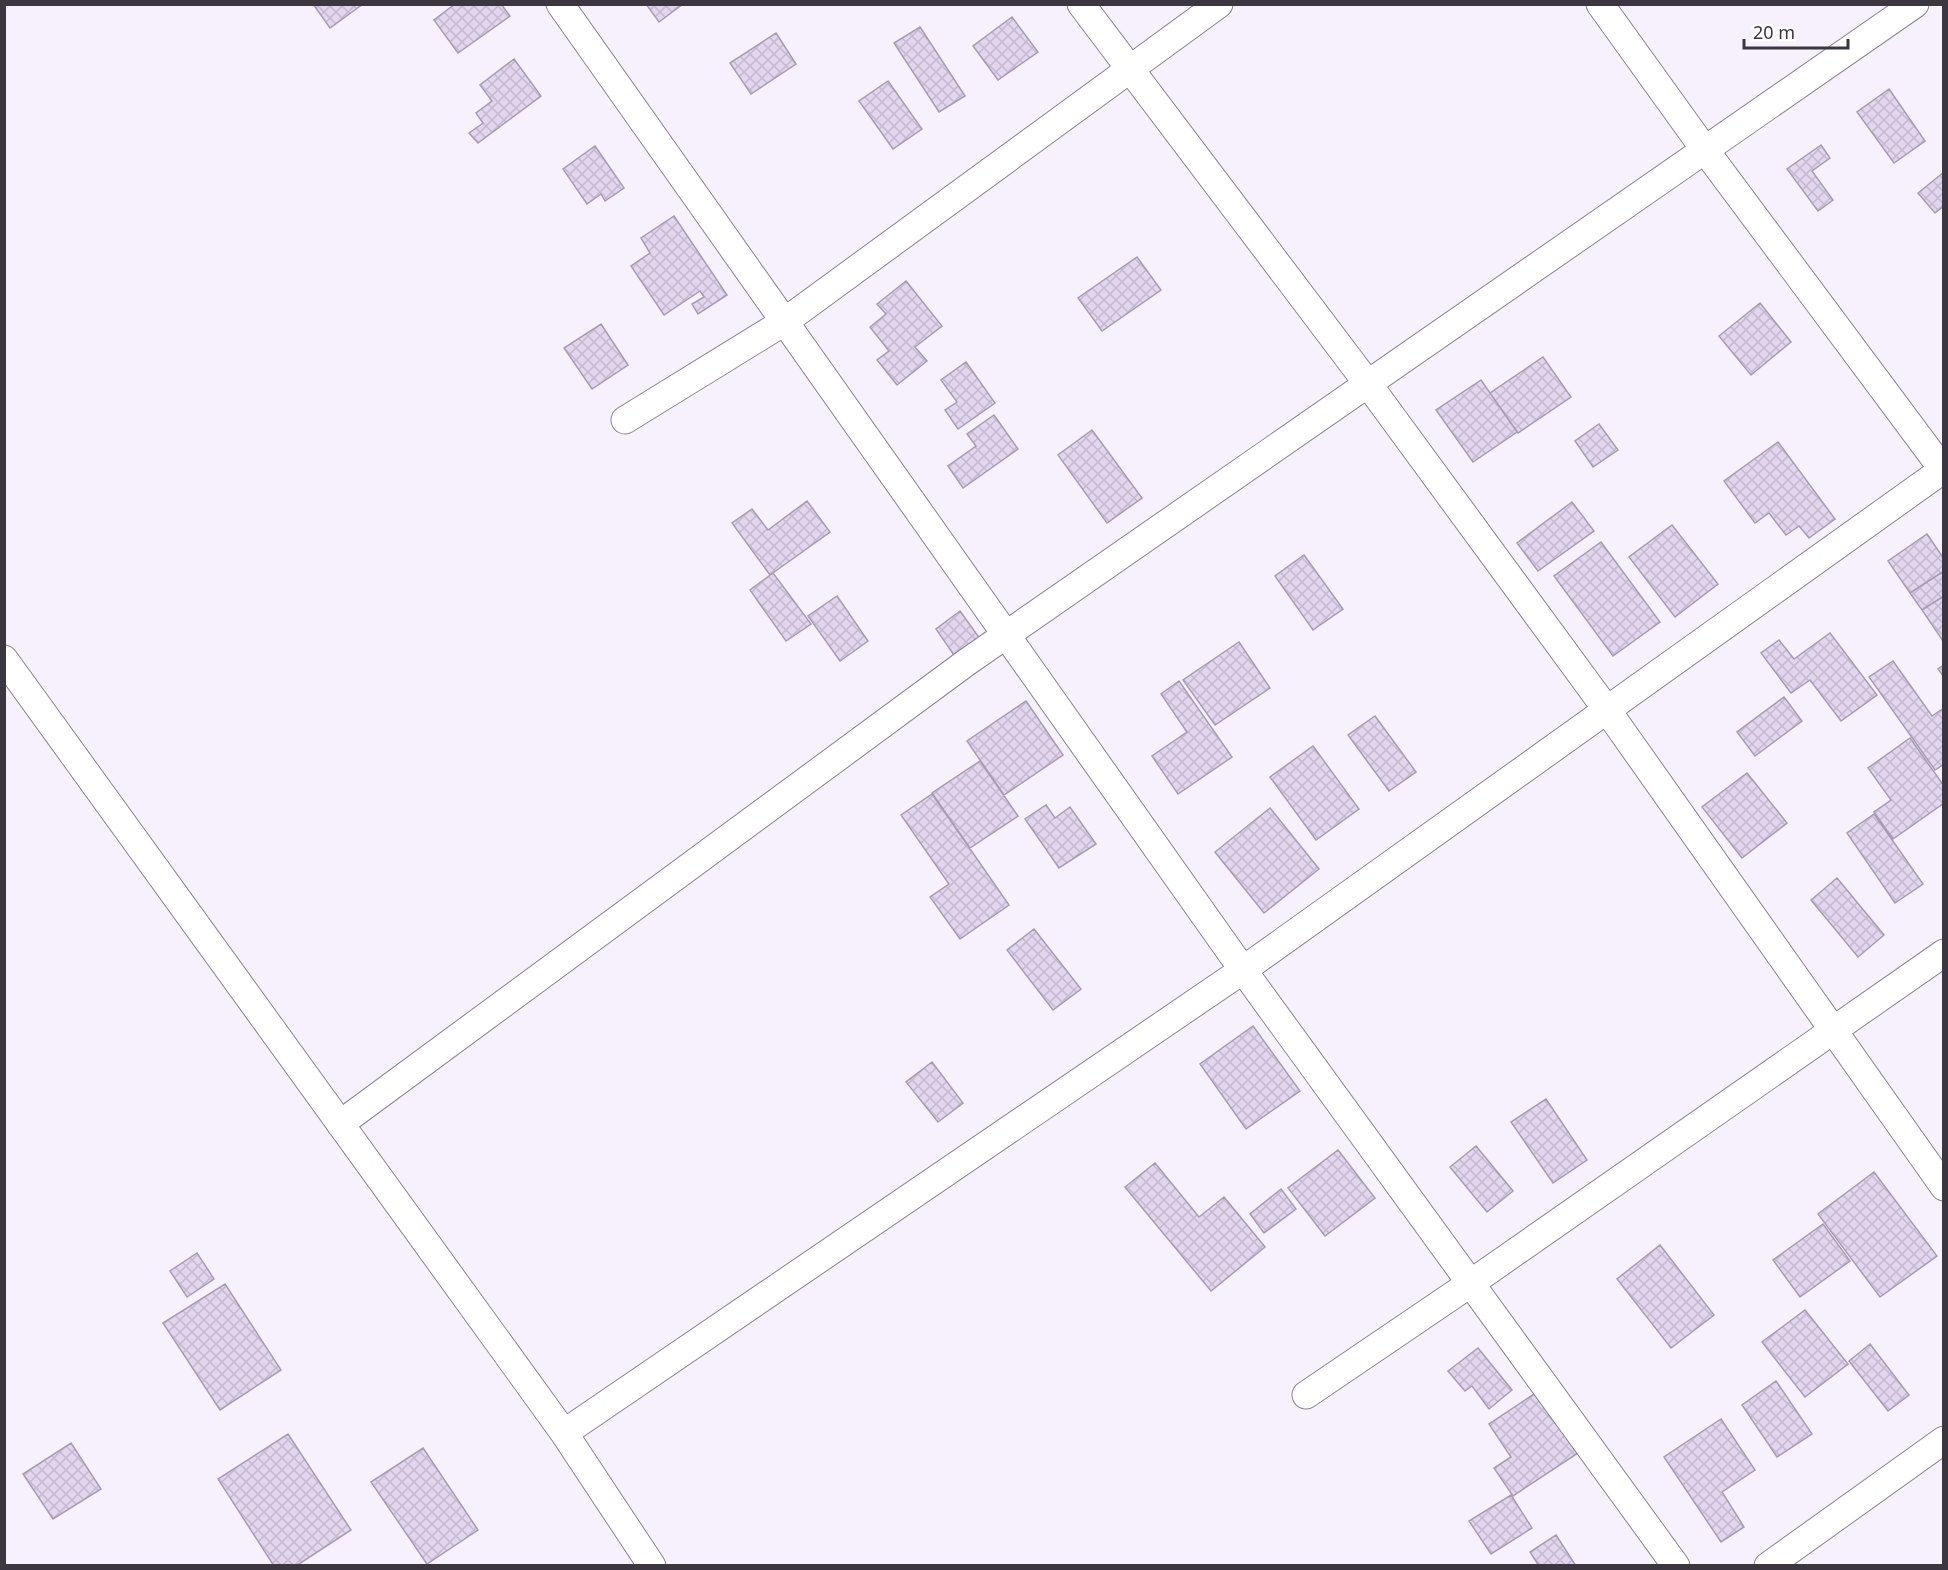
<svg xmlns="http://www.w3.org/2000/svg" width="1948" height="1570" font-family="'Noto Sans',sans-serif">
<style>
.building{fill:url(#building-cross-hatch);stroke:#a79cb4;stroke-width:1.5}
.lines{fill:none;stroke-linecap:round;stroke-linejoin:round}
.minor-casing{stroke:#8d8299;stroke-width:29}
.minor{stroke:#fff;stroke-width:27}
</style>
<defs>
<pattern id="building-cross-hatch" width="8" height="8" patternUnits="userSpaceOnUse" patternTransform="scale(1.5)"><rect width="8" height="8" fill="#e2d6ef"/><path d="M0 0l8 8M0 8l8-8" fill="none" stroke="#c3b8ce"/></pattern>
</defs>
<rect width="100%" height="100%" fill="#f6f1fc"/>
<path class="building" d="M313,4H363L330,28Z
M455,4H501L510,16L458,53L434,20Z
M646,4H683L659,22Z
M1012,17L1038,52L998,80L973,46Z
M920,27L965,96L939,112L894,43Z
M776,33L796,64L751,94L730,63Z
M514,59L541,96L478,143L469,133L483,123L476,113L492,101L480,85Z
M888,81L922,129L893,149L859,101Z
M1889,89L1925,141L1894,163L1857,112Z
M1821,145L1830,158L1812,171L1833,200L1818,211L1787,169Z
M595,146L624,188L605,201L601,194L587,204L563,169Z
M1944,172V206L1935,213L1918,193Z
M674,216L727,295L698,314L692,304L704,297L700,291L664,315L631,266L650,253L641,238Z
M1137,257L1161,290L1102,331L1078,298Z
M906,281L942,326L915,347L927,361L897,385L877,360L889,351L870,327L886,314L877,304Z
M1760,303L1791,342L1751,375L1719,336Z
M601,324L628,365L592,389L564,348Z
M1543,357L1571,397L1518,433L1490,393Z
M966,362L995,403L958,429L945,410L957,402L941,380Z
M1481,380L1517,432L1473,462L1436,410Z
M994,415L1018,449L963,488L948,466L976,446L967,434Z
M1599,424L1618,450L1593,467L1575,441Z
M1092,430L1142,498L1107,523L1058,455Z
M1778,442L1835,519L1809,538L1799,526L1786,535L1769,513L1755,523L1724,481Z
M807,501L830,532L770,575L732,523L752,509L768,530Z
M1572,502L1594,531L1538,571L1517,543Z
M1672,525L1718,584L1675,617L1629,557Z
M1927,534L1944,559V571L1910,593L1888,561Z
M1601,542L1660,622L1613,656L1554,576Z
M1304,555L1343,609L1313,630L1275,576Z
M1944,571V596L1922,610L1910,593Z
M773,573L811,624L786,641L750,590Z
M837,596L868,641L840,661L808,616Z
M1944,596V641H1943L1922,610Z
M960,611L983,643L958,661L936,629Z
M1830,633L1877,695L1841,721L1810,680L1791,693L1761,653L1779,640L1794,659Z
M1239,642L1270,688L1215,725L1183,680Z
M1893,661L1932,716L1944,708V764L1935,770L1869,677Z
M1944,665V677L1938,669Z
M1179,681L1232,757L1178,794L1152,756L1187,732L1161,694Z
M1784,697L1802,721L1755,756L1737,732Z
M1026,701L1063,755L1004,795L967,741Z
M1375,716L1416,772L1389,791L1348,735Z
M1910,738L1944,786V803L1893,839L1874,812L1891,800L1868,768Z
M1313,746L1359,809L1316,840L1270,777Z
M980,761L1018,816L970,848L932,793Z
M1747,773L1787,823L1742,858L1702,807Z
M932,794L1009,905L960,939L930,897L949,884L901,815Z
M1046,805L1055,818L1070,807L1096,844L1059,868L1025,819Z
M1270,808L1319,869L1264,913L1215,852Z
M1874,814L1923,884L1895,903L1847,833Z
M1837,878L1884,935L1858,957L1811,900Z
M1034,929L1081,989L1053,1010L1007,950Z
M1253,1026L1300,1091L1246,1129L1200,1064Z
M932,1062L963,1103L938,1122L906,1082Z
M1546,1099L1587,1160L1553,1183L1511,1122Z
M1476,1146L1513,1191L1487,1212L1450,1167Z
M1338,1150L1375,1198L1325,1236L1288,1188Z
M1155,1163L1199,1217L1224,1197L1265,1247L1211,1291L1125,1187Z
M1874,1172L1937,1256L1880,1297L1818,1214Z
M1281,1189L1296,1209L1264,1233L1250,1214Z
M1823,1224L1850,1261L1800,1297L1773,1260Z
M1660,1245L1714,1315L1671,1348L1617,1279Z
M197,1253L214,1279L187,1297L170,1271Z
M225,1284L281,1370L220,1410L163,1323Z
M1805,1310L1848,1364L1805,1397L1762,1342Z
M1870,1344L1909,1395L1888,1411L1849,1361Z
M1478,1348L1512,1390L1489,1409L1472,1386L1465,1391L1448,1371Z
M1776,1381L1812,1434L1777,1457L1742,1405Z
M1540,1390L1581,1451L1513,1496L1494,1468L1511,1457L1489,1424Z
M1721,1419L1755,1470L1722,1492L1744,1527L1721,1542L1664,1457Z
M288,1434L351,1530L296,1566H274L218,1479Z
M71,1443L101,1489L53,1519L23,1474Z
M423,1448L478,1530L427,1564L371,1482Z
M1511,1495L1532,1528L1491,1554L1469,1521Z
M1556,1535L1576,1566H1539L1530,1552Z"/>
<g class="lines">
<defs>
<path id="minor" d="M560,4L1243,970L1676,1566
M1081,4L1368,384L1607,710L1944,1187
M1600,4L1705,150L1944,471
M625,420L784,322L1219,4
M4,659L564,1433L652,1566
M340,1124L967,662L1915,4
M1306,1395L1471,1283L1944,953
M564,1433L1243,970L1944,469
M1768,1566L1944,1440"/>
</defs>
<use href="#minor" class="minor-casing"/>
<use href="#minor" class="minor"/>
</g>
<rect width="1948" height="1570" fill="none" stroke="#3b3640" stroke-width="12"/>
<path d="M1744 39v9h104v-9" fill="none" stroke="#3b3640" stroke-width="3"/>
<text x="1753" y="39" font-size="18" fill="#3b3640" stroke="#ffffff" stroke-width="4.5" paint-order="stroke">20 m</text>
</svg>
